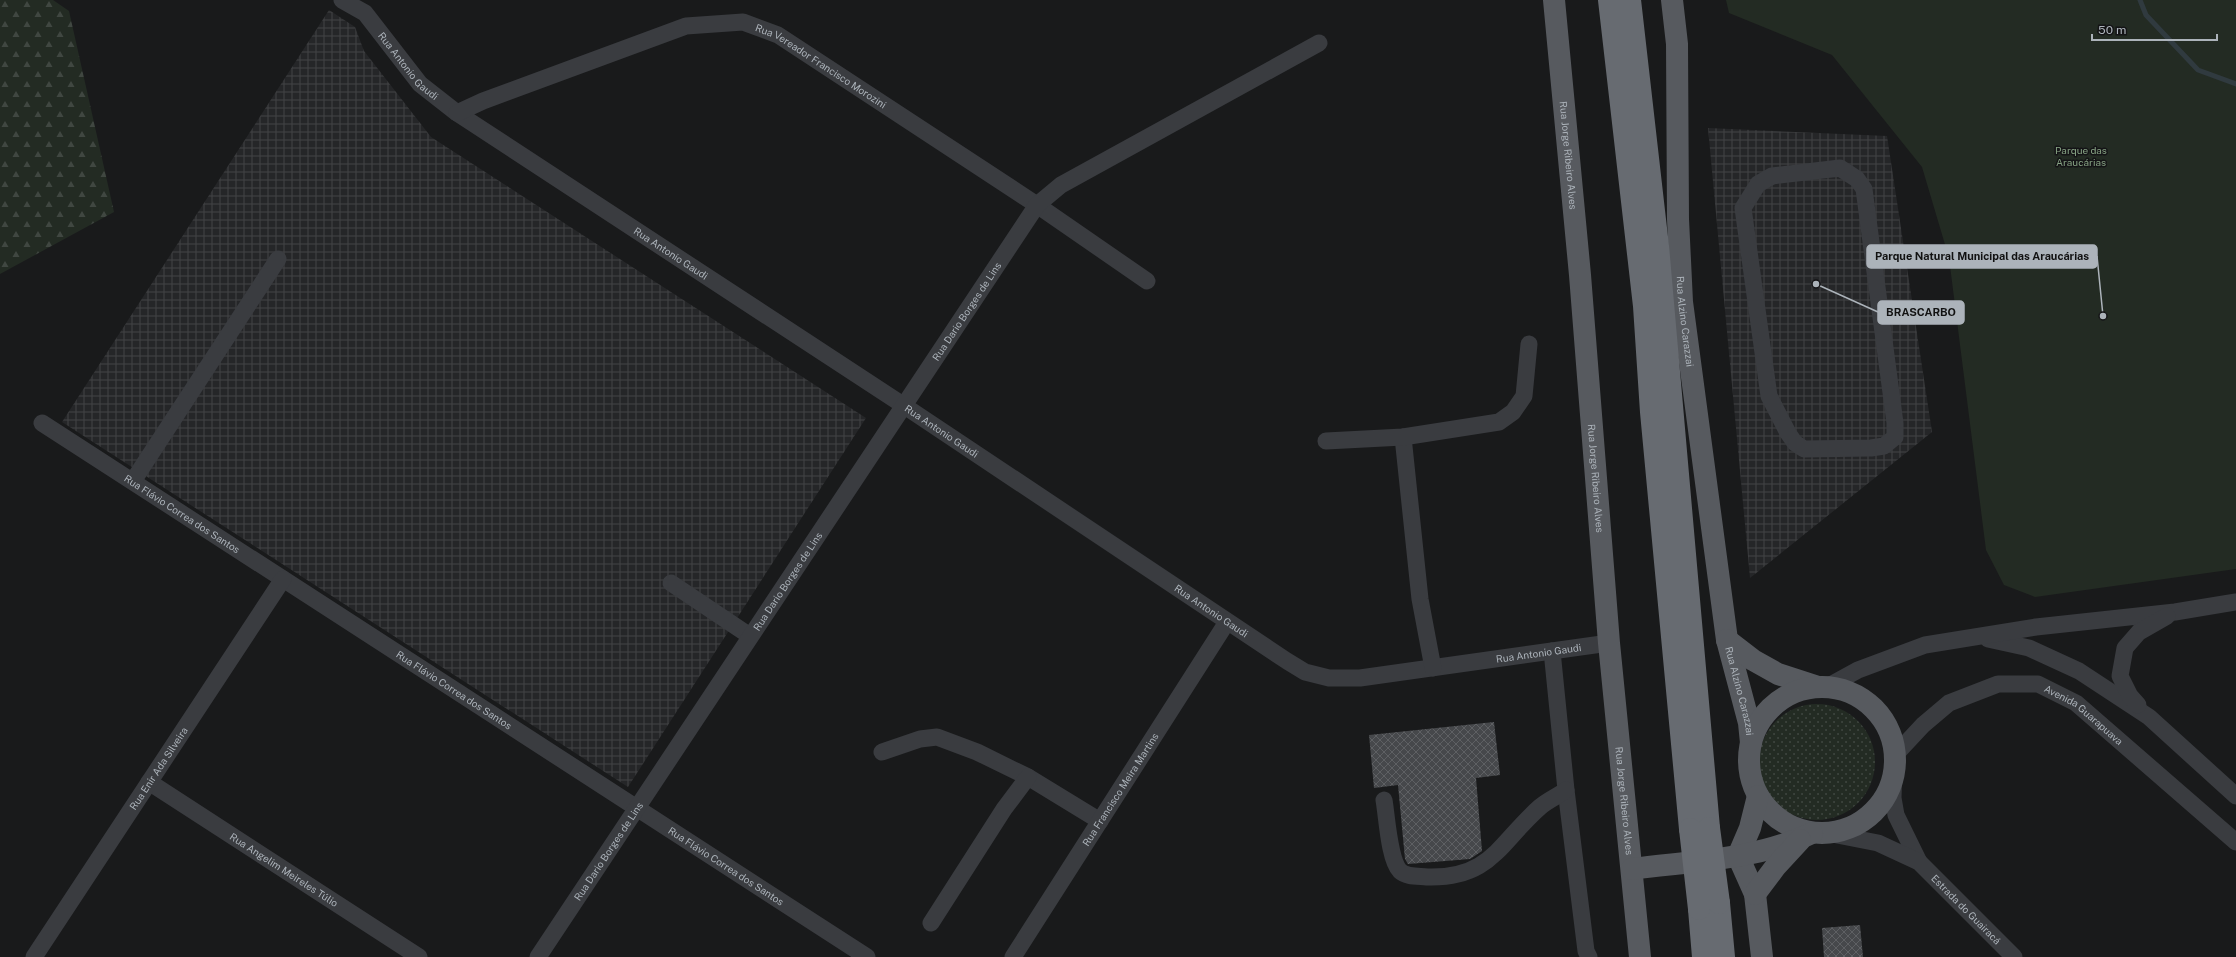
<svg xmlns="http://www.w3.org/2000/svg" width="2236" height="957" font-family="'Public Sans',sans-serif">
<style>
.industrial{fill:url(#industrial-grid)}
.grass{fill:url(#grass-dots)}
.forest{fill:url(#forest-firs)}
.park{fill:#232b23}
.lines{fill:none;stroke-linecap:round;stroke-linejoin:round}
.stream{stroke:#303a3f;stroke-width:5}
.building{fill:url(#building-cross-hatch)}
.minor{stroke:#3a3c40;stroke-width:17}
.major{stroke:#575a5f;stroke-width:22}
.highway{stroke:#676b71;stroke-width:22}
.highway-bridge{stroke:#676b71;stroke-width:22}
.labels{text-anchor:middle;stroke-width:3;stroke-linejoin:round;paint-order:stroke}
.street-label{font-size:10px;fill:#acb3ba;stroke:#141416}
.park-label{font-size:10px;fill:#88a485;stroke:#141416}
.leader{fill:none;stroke:#acb3ba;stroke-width:1.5}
.callout-dot{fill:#acb3ba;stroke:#141416;stroke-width:1.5}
.callout{fill:#acb3ba;stroke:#acb3ba;stroke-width:1.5}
.callout-label{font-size:11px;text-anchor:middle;font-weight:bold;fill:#111}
</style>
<defs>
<pattern id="industrial-grid" width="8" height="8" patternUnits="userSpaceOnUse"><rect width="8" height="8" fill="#252628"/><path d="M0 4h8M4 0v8" fill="none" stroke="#424345"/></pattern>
<pattern id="grass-dots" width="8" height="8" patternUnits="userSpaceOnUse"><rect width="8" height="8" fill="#232b23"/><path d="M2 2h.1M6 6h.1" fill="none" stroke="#404741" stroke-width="1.8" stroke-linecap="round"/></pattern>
<pattern id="forest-firs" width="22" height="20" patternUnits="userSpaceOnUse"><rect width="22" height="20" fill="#232b23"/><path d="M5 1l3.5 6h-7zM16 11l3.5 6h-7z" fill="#404741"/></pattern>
<pattern id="building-cross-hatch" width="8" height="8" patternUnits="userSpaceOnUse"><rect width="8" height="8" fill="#46484b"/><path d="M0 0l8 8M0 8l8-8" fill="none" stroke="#5e6063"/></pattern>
</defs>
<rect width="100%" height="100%" fill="#191a1b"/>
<path class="industrial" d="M329,10L355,27L364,51L431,137L866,418L628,787L62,422Z
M1708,128L1887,136L1932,432L1750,578Z"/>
<path class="grass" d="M1759 762a58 58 0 1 1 116 0a58 58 0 1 1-116 0Z"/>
<path class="forest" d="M0,0H53L69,11L114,212L0,274Z"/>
<path class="park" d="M1726,0H2236V569L2035,597L2004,585L1986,550L1949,258L1922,167L1832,55L1729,13Z"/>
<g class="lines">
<path class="stream" d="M2140,0L2146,15L2198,70L2236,84"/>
</g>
<path class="building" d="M1494,722L1500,775L1476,778L1482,851L1470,859L1408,864L1405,859L1398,785L1374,788L1369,735Z
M1860,925L1863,957H1824L1822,928Z"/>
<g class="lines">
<g class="minor">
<path id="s1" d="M342,0L365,13L420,84L457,113L903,405L1287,661L1305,672L1329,678H1360L1609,643"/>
<path id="s2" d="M457,113L483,101L686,26L743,22L778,35L1037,205L1147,281"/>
<path d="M1840,168L1857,179L1864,189L1895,423V437L1884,446L1871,448L1804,449L1795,443L1788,433L1769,396L1743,208L1758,184L1772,176Z"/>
<path id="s3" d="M42,423L867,957"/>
<path d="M1403,437L1420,599L1433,668"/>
<path d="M1326,441L1403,437L1499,422L1513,412L1524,396L1529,344"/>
<path d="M133,481L278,259"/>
<path d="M671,583L750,636"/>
<path d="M1988,639L2029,648L2079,671L2149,717L2236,796"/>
<path d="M1552,651L1566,790L1586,951L1589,957"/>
<path d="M1827,687L1858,670L1925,645L2036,627L2175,612L2236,602"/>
<path d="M2138,705L2130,696L2120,676L2125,648L2139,632L2167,616"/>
<path d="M882,752L920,739L937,737L977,752L1028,777L1100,821"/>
<path id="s4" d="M1895,755L1923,725L1949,703L1998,684H2038L2076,703L2236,842"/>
<path d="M1894,767L1893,798L1896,815L1919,862"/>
<path id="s5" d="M149,782L419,957"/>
<path d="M1384,800C1387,817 1389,860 1400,871C1406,877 1419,876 1427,877C1491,879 1499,843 1540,807C1548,800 1558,796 1566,790"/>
<path id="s6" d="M1827,833L1878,843L1919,862L2014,957"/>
<path d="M931,923L1004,809L1028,777"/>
<path id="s7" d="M34,957L283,579"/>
<path id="s8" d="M538,957L1037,205L1061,185L1319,43"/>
<path id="s9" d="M1013,957L1227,622"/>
</g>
<g class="major">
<path id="s10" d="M1554,0L1580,275L1609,643L1640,957"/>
<path id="s11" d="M1672,0L1677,44L1678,219L1682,302L1727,640L1749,723L1751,743"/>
<path d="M1727,640L1753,660L1778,674L1818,687"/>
<circle cx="1822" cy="760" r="73"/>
<path d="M1738,856L1755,894L1762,957"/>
<path d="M1738,856L1750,828L1758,796"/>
<path d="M1632,869C1692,861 1757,860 1812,833"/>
<path d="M1755,894L1776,866L1800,840"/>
</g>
<path class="highway" d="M1609,0L1644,306L1651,412L1690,829
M1630,0L1658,246L1709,828
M1719,903L1724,957
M1699,909L1703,957"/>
<path class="highway-bridge" d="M1709,828L1719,903
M1690,829L1699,909"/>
</g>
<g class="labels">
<g class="street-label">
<text dy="4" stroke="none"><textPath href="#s1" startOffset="95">Rua Antonio Gaudi</textPath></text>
<text dy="4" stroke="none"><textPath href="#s2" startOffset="392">Rua Vereador Francisco Morozini</textPath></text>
<text dy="4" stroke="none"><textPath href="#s10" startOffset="156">Rua Jorge Ribeiro Alves</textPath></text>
<text dy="4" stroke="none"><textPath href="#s1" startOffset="419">Rua Antonio Gaudi</textPath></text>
<text dy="4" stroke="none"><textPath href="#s8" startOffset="775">Rua Dario Borges de Lins</textPath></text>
<text dy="4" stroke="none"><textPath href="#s11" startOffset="322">Rua Alzino Carazzai</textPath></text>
<text dy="4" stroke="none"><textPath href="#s1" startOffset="743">Rua Antonio Gaudi</textPath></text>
<text dy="4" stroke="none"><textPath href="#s10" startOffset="480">Rua Jorge Ribeiro Alves</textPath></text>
<text dy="4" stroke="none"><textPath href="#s3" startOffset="167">Rua Flávio Correa dos Santos</textPath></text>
<text dy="4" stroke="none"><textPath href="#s8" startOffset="451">Rua Dario Borges de Lins</textPath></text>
<text dy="4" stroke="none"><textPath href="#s1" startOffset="1067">Rua Antonio Gaudi</textPath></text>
<text dy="4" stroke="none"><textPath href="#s1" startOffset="1415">Rua Antonio Gaudi</textPath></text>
<text dy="4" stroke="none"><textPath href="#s3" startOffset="491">Rua Flávio Correa dos Santos</textPath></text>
<text dy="4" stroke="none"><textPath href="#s11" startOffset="696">Rua Alzino Carazzai</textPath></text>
<text dy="4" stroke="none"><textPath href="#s4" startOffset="223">Avenida Guarapuava</textPath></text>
<text dy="4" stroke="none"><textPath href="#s7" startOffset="226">Rua Enir Ada Silveira</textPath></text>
<text dy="4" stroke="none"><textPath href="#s9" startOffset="199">Rua Francisco Meira Martins</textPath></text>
<text dy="4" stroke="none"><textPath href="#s10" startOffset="804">Rua Jorge Ribeiro Alves</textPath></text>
<text dy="4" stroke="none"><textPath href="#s8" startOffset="127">Rua Dario Borges de Lins</textPath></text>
<text dy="4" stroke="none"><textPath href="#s3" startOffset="815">Rua Flávio Correa dos Santos</textPath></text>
<text dy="4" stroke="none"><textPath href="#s5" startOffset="161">Rua Angelim Meireles Túlio</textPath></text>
<text dy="4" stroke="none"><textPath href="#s6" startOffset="164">Estrada do Guairacá</textPath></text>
</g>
<g class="park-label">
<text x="2081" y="154">Parque das<tspan x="2081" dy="12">Araucárias</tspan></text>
</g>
</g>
<path class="leader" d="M2103 316L2097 256M1816 284L1878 312"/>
<g class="callout-dot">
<circle cx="2103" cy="316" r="4"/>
<circle cx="1816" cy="284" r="4"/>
</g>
<g class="callout">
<rect x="1867" y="245" width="230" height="23" rx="4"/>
<rect x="1878" y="301" width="86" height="23" rx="4"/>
</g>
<g class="callout-label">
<text x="1982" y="260">Parque Natural Municipal das Araucárias</text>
<text x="1921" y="316">BRASCARBO</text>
</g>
<path d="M2092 34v6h125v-6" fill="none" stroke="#acb3ba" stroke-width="2"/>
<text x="2098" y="34" font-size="12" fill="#acb3ba" stroke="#141416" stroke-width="3" paint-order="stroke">50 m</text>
</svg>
